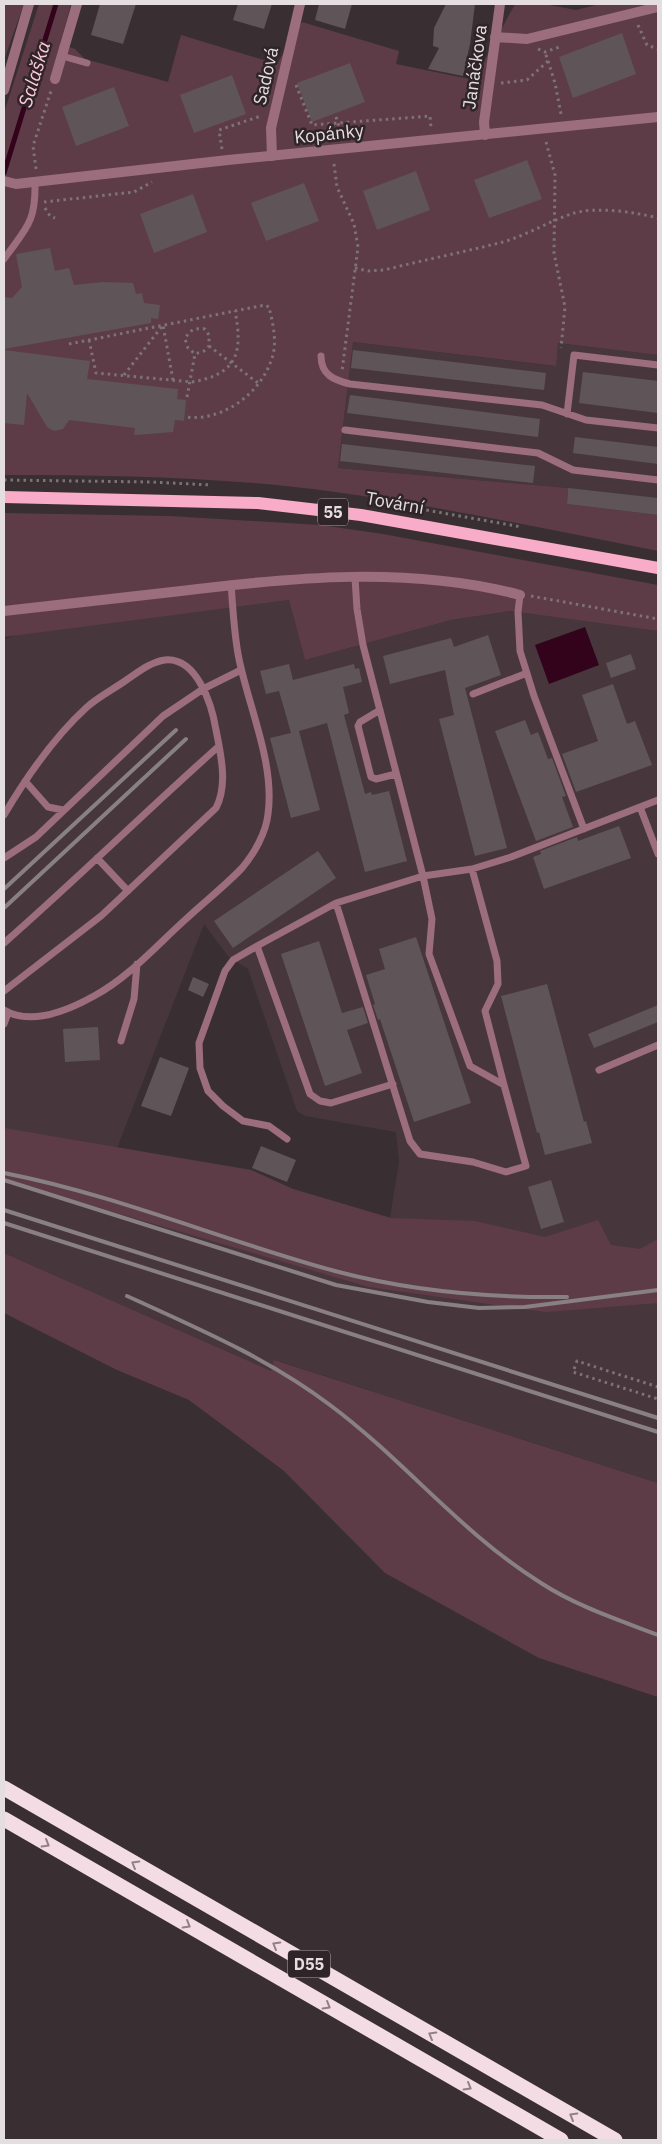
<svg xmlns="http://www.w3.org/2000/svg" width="662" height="2144" font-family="'IBM Plex Sans',sans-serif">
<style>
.built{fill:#47373c;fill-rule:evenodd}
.green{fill:#5d3c48}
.water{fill:#33031b}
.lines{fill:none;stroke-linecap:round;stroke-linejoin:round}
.stream{stroke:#33031b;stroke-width:5}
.building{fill:#5f5458}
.path{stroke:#7c7375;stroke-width:3;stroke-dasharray:2.5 4;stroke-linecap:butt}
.lane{stroke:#9b6d7d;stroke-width:7}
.street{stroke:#9b6d7d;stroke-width:10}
.primary{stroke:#f9acc8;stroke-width:12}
.highway{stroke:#f4dce4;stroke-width:15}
.rail{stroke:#898083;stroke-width:4}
.oneway{stroke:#928086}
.labels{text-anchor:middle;stroke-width:5;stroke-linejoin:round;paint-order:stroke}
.shield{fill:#2f2528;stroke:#aea6a9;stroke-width:1}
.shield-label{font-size:16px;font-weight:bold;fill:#e5dee0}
.street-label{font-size:18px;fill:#e5dee0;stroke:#2f2528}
.water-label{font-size:19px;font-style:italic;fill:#ffc8db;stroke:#2f2528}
</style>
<rect width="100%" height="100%" fill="#392f32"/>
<path class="built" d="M353,342L555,366L558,343L658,355V515L567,504L568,488L338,468Z
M289,600L305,660L451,620L510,611L658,631V1483L275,1360L271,1371L4,1253V639L28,632ZM204,924L228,956L248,969L297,1111L305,1116L396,1132L399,1162L390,1218L293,1189L251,1170L117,1148Z"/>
<path class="green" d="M4,4H24L4,60Z
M39,4H71L60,44L75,49L85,59L168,82L181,35L277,64L302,22L399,51L396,64L474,80L515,4H544L576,10L600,4H658V355L558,343L556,366L353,342L338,468L568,488L567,504L658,515V551C551,530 444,507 335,492C226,477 114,475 4,475V113Z
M4,513L170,516L320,525L383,534L658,585V631L510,611L451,620L305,660L289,600L4,637Z
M4,1128L251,1170L293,1189L391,1218L475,1221L545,1237L598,1220L611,1245L640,1249L658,1239V1303L546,1312L369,1287L4,1180Z
M4,1253L271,1371L274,1360L658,1483V1697L539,1658L385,1573L284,1471L189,1400L117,1370L4,1313Z"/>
<path class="water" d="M585,627L599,665L549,684L535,645Z"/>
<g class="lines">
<path class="stream" d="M4,173L56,4"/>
</g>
<path class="building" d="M100,4H136L123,44L91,35Z
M238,4H272L264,29L233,20Z
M319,4H352L345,29L315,20Z
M446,4H475L470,44L463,76L428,69L439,48L433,46L434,28Z
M622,33L636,74L573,98L559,57Z
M350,63L365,102L312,122L297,83Z
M232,75L246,114L194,133L180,95Z
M114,87L129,126L76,146L62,107Z
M527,160L542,199L489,218L474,180Z
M416,171L430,210L377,230L363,191Z
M304,183L319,221L266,241L251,203Z
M193,194L207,232L154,253L140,214Z
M50,248L55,271L69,268L74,285L103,282L133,283L136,294L142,293L144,303L160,305L158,319L151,318V323L4,349V297L12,298L22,287L16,254Z
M4,350L90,361L87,379L178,389L177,399L186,400L184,421L175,420L173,432L149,434L134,435L135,428L69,420L63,429L54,431L47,427L27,393L24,425L4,423Z
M353,350L546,373L544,390L351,368Z
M583,372L658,381V413L579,403Z
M350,395L540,419L538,437L347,413Z
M575,437L658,447V464L573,453Z
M342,444L535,466L533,483L340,461Z
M568,488L658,498V515L567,504Z
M488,635L501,675L465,688L507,848L475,856L439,719L454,715L445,670L390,684L383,656L451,638L454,647Z
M631,654L636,669L611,678L606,663Z
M289,664L293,680L354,664L355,669L359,668L362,682L343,687L349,713L344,715L365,794L371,792L372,795L389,791L407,861L365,872L327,723L299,731L320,810L291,818L270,738L291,733L279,691L266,694L260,671Z
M613,684L627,724L635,721L652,765L576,792L562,754L598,741L582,695Z
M525,720L531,735L538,732L548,759L552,758L566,796L562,797L573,827L536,841L495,731Z
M619,826L631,858L544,889L533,857L541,854L540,851L577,837L578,841Z
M318,851L336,878L233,948L214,921Z
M416,937L471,1103L414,1122L380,1019L378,1020L373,1005L375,1004L366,975L385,969L379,949Z
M319,941L342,1013L363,1007L368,1023L347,1030L362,1073L325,1086L281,954Z
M193,977L209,984L203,997L188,990Z
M547,984L584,1122L586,1121L592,1143L545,1155L539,1132L537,1133L501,996Z
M658,1005V1022L594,1048L588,1034Z
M98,1027L100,1060L65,1062L63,1029Z
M160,1057L189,1068L171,1116L141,1106Z
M261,1146L296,1160L287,1182L252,1168Z
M551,1180L564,1222L541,1229L528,1187Z"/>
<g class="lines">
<path class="path" d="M638,25L647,45L658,49
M538,49L545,52L562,46
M548,61L555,83L561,114
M501,83L527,80L548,61L545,52
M296,85L312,125L430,116L431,128
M336,117L342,136
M546,142L555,175L554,253L565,307L561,348
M222,149L219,130L261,116
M334,164L337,187L354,224L358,247L342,371
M36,169L33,146L51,91
M44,202L134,192L152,182
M45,208L50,216L55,218
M355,268L368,271L384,270C424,260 464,252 503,242C527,235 548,222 571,214C594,206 635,212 658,218
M89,340L96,373L192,382C238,374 243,352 235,311
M69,344L265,305L269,307C273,324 278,344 271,361C259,395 221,422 185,417
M209,346L258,383
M124,375L163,325L173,380
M187,397L195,354L204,351L209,346V335L205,329C195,328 190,329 185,339L188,348L195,354
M4,480L151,482L211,485
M420,509L522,527
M531,596L658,619
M658,1387L577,1361L573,1372L658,1399"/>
<path class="lane" d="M62,56L87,63
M4,259C26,228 36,223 35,182
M321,356C321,375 334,380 350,384L542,405L586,420L658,428
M567,414L574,355L658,365
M345,430L538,453L573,470L658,480
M520,595L518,612L520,651L534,696L584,829
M473,694L527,673
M380,710L360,722L358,726L371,777L376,779L396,774
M25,781L48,807L63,810
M640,807L658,854
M4,815C27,776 53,738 87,707C98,697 112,690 125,681C137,673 150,662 165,660C197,657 212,705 216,730C221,755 228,785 216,808L101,916L4,991
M4,858L36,837L163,716L203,689L241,670
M97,858L128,891
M472,869L497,961L498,984L485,1011L504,1085
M336,903L410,1141L420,1154L473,1162L506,1172L526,1166L504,1085L470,1066L429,954L432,919L423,876L363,645L357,609L355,578
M4,943C77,879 146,811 219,746
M257,946L233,960L225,971L199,1043L200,1068L208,1091L223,1106L243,1121L269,1126L287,1139
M4,1010C31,1026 69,1010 94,996C128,978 157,945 186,919C204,902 225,886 242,868C254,854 266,833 268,814C275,764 249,708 239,659C234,635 233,609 231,584
M4,1024L8,1013
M121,1041L134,999L137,964
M599,1070L658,1045
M393,1084L331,1103L320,1101L310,1094L257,946L336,903L423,876L472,869L511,857L658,800"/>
<path class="street" d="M495,37L527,39L658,7
M55,79L77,4
M4,90L29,4
M485,135L484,122L500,4
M272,156L271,128L300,4
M4,181L16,184L228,160L658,117
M4,611C63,604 122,598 181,591C293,577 410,566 520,595"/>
<path class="primary" d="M4,497L258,503L361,515L658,568"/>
<path class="highway" d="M4,1788L615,2140
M4,1819L561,2140"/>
<path class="rail" d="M4,889L176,730
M4,908L186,739
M4,1173C117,1195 224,1241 335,1271C410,1291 489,1298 567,1297
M4,1180L336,1285L428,1302L479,1308L525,1307L658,1290
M4,1210L658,1418
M4,1223L658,1432
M127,1296C197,1328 268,1358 330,1405C404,1460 462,1534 541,1583C576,1606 619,1620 658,1635"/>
</g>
<defs><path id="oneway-chevron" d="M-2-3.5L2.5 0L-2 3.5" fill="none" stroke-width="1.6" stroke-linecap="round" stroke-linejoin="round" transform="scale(1.25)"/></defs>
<g class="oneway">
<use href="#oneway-chevron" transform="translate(46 1844) rotate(30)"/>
<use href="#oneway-chevron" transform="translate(135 1864) rotate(-150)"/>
<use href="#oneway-chevron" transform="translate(187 1925) rotate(30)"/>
<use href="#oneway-chevron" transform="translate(276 1945) rotate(-150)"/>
<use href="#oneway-chevron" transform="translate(327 2006) rotate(30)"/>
<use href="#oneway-chevron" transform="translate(432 2035) rotate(-150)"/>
<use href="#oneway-chevron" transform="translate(468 2087) rotate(30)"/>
<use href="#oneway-chevron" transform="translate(573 2116) rotate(-150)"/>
</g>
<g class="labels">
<g class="shield">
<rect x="318" y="498.5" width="30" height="27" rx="4"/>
<rect x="288" y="1950.5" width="42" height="27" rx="4"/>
</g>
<g class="shield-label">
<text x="333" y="518">55</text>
<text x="309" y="1970">D55</text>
</g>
<g class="street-label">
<text transform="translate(475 67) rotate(-82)" y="6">Janáčkova</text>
<text transform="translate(266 76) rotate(-77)" y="6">Sadová</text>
<text transform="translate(329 134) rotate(-6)" y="6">Kopánky</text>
<text transform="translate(395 503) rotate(10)" y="6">Tovární</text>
</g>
<g class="water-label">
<text transform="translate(34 74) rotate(-73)" y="7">Salaška</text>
</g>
</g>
<rect width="662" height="2144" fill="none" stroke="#e5dee0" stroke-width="10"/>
</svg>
